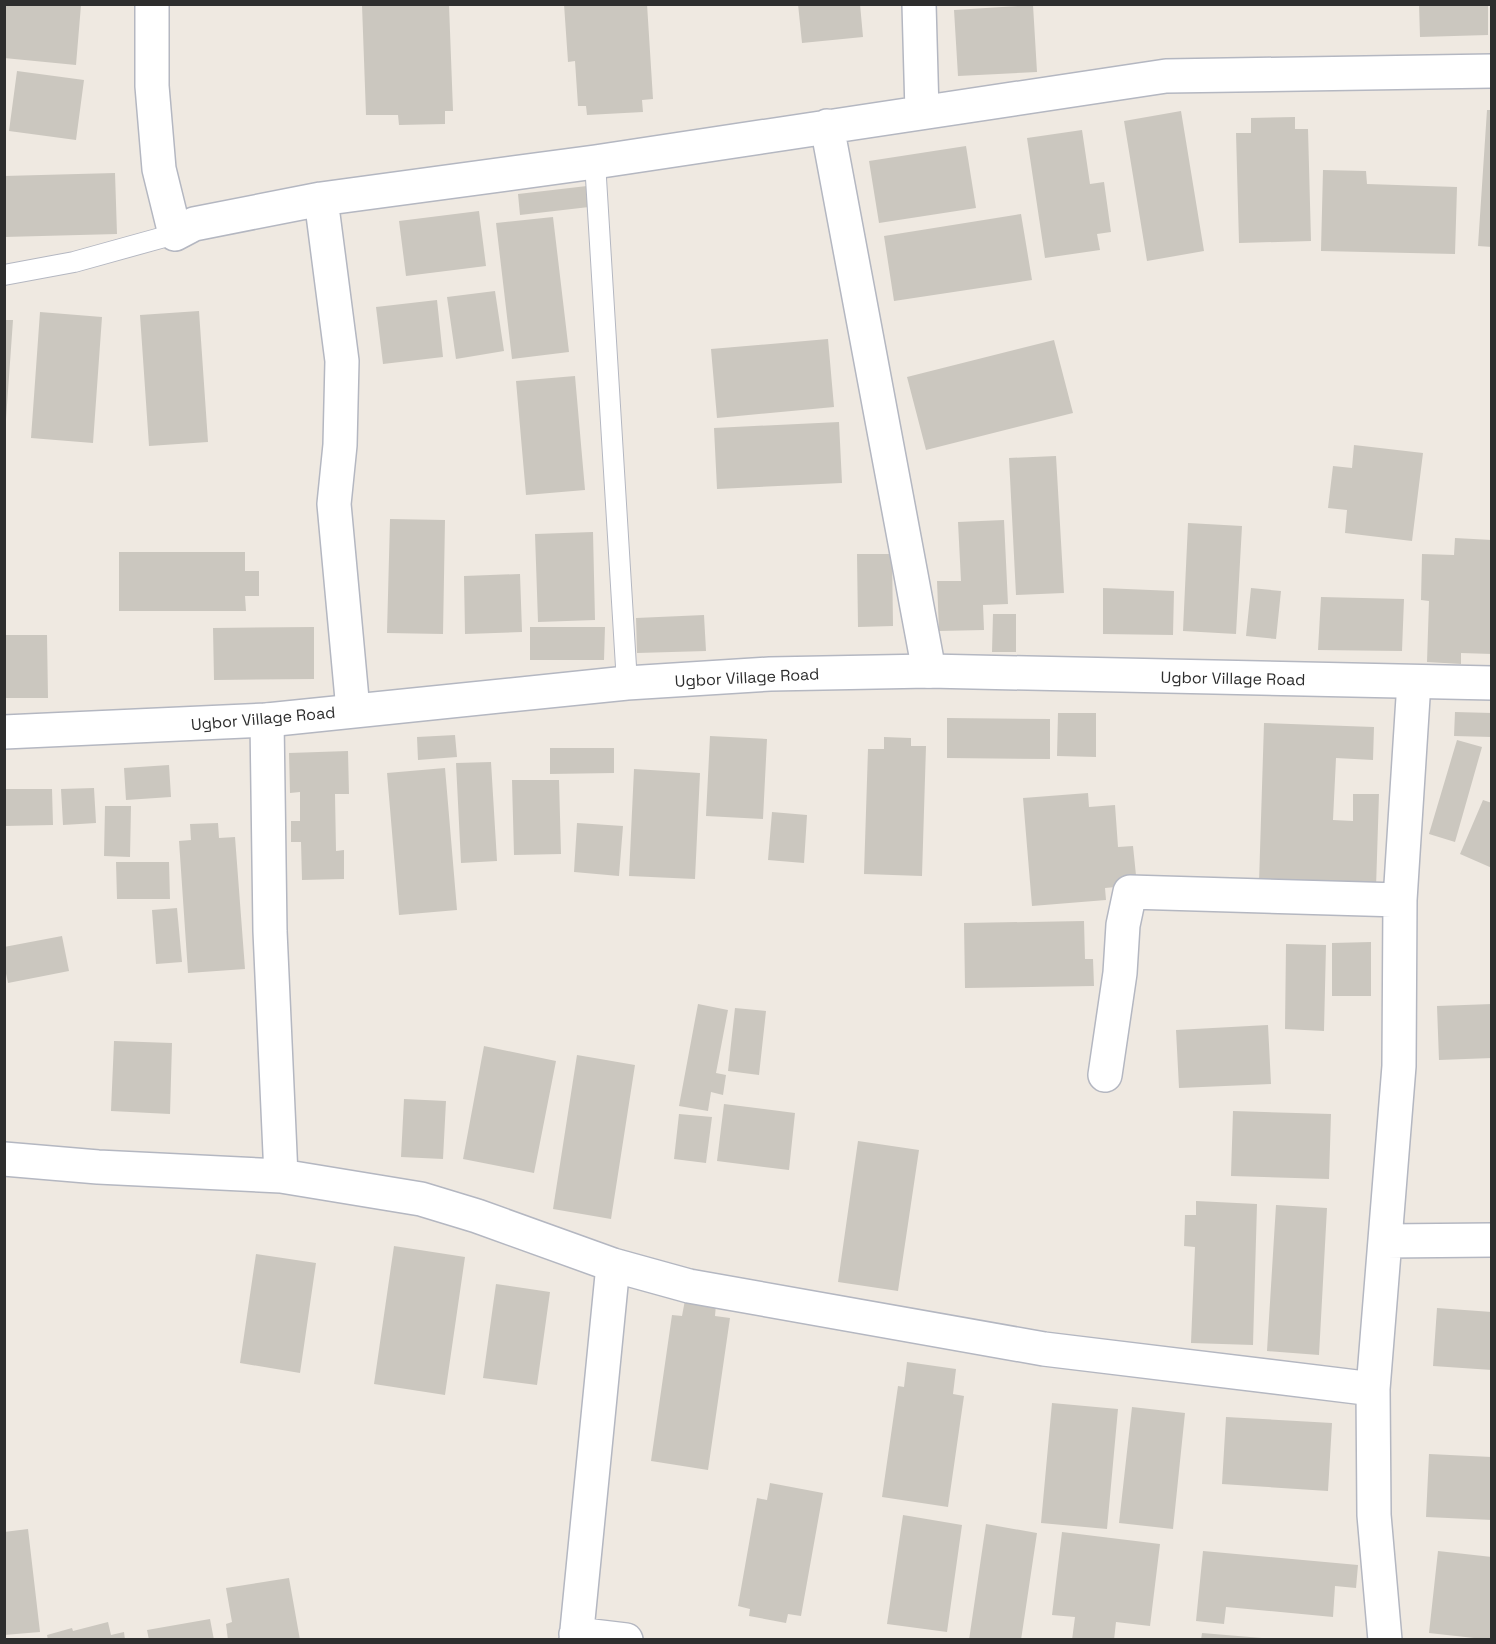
<svg xmlns="http://www.w3.org/2000/svg" width="1496" height="1644" font-family="'Space Grotesk',sans-serif">
<style>
.building{fill:#cbc7bf}
.lines{fill:none;stroke-linecap:round;stroke-linejoin:round}
.service-casing{stroke:#b4b7c1;stroke-width:22}
.minor-casing{stroke:#b4b7c1;stroke-width:36}
.tertiary-casing{stroke:#b4b7c1;stroke-width:36}
.service{stroke:#fff;stroke-width:20}
.minor{stroke:#fff;stroke-width:33}
.tertiary{stroke:#fff;stroke-width:33}
.labels{text-anchor:middle;stroke-width:5;stroke-linejoin:round;paint-order:stroke}
.street-label{font-size:16px;fill:#2e2e2e;stroke:#fff}
</style>
<rect width="100%" height="100%" fill="#efe9e1"/>
<path class="building" d="M564,4H647L653,99L642,100L643,112L587,115L586,106H578L575,61L568,62Z
M798,4H860L863,37L802,43Z
M1419,4H1488V35L1420,37Z
M4,5H81L76,65L4,58Z
M362,5H449L453,111H445V124L399,125L398,115H366Z
M1033,5L1037,72L958,76L954,10Z
M17,71L84,80L76,140L9,131Z
M1487,110H1492V247L1478,246Z
M1181,111L1204,251L1147,261L1124,121Z
M1295,117V129H1308L1311,241L1239,243L1236,133H1251V118Z
M1082,130L1090,184L1104,182L1111,232L1097,234L1100,250L1045,258L1027,138Z
M966,146L976,208L879,223L869,161Z
M1323,170L1366,171L1367,184L1457,187L1455,254L1321,251Z
M115,173L117,234L4,237V176Z
M587,186L589,207L520,215L518,194Z
M479,211L486,266L406,276L399,221Z
M1021,214L1032,280L894,301L884,236Z
M553,217L569,352L512,359L496,223Z
M495,291L504,351L456,359L447,297Z
M437,300L443,357L383,364L376,307Z
M199,311L208,442L149,446L140,315Z
M40,312L102,317L93,443L31,438Z
M4,320H13L6,419L4,418Z
M828,339L834,407L717,418L711,349Z
M1054,340L1073,413L926,450L907,377Z
M575,376L585,490L526,495L516,381Z
M839,422L842,483L717,489L714,428Z
M1354,445L1423,453L1412,541L1345,533L1347,510L1328,508L1333,466L1352,468Z
M1056,456L1064,593L1016,595L1009,458Z
M390,519L445,520L443,634L387,633Z
M1004,520L1008,604L983,605L984,630L939,631L937,581H961L958,522Z
M1188,523L1242,526L1236,634L1183,631Z
M593,532L595,620L538,622L535,534Z
M1455,538L1492,540V654L1461,653V664L1427,662L1429,601L1421,600L1422,554L1454,555Z
M119,552H245V571H259V596H245L246,611H119Z
M857,554H892L893,626L858,627Z
M520,574L522,632L465,634L464,576Z
M1103,588L1174,591L1173,635L1103,634Z
M1251,588L1281,591L1276,639L1246,636Z
M1321,597L1404,599L1402,651L1318,650Z
M993,614H1016V652H992Z
M704,615L706,651L637,653L636,618Z
M314,627V679L214,680L213,628Z
M530,627H605L604,660H530Z
M4,635H47L48,698H4Z
M1455,712L1492,713L1491,737L1454,736Z
M1058,713H1096V757L1057,756Z
M947,718L1050,719V759L947,758Z
M1264,723L1374,727L1373,760L1336,758L1333,820L1353,821V794H1379L1376,888L1259,883Z
M455,735L457,757L418,760L417,737Z
M710,736L767,739L763,819L706,816Z
M884,737L911,738V746H926L922,876L864,874L868,749H884Z
M1457,740L1482,747L1455,842L1429,834Z
M550,748H614V773L550,774Z
M348,751L349,794H335L336,851L344,850V879L302,880L301,842H291V821H300V792L290,793L289,753Z
M491,762L497,861L461,863L456,763Z
M169,765L171,797L126,800L124,768Z
M445,768L457,910L399,915L387,773Z
M634,769L700,773L695,879L629,876Z
M512,780H559L561,854L514,855Z
M94,788L96,823L63,825L61,789Z
M4,789H52L53,825L4,826Z
M1088,793L1089,807L1115,805L1118,847L1133,846L1137,885L1105,888L1106,900L1032,906L1023,798Z
M1483,800L1492,803V868L1460,854Z
M105,806H131L130,857L104,856Z
M772,812L807,815L804,863L768,860Z
M218,823L219,838L235,837L245,969L188,973L179,841L191,840L190,824Z
M577,823L623,826L619,876L574,872Z
M116,862H169L170,899H117Z
M177,908L182,962L156,964L152,910Z
M1084,921L1085,959H1093L1094,986L965,988L964,923Z
M62,936L69,971L8,983L4,964V947Z
M1371,942V996H1332V943Z
M1286,944L1326,945L1324,1031L1285,1029Z
M698,1004L728,1010L716,1073L726,1075L723,1095L711,1092L708,1111L679,1106Z
M1492,1004V1058L1439,1060L1437,1006Z
M735,1008L766,1011L759,1075L728,1071Z
M1268,1025L1271,1084L1179,1088L1176,1030Z
M114,1041L172,1043L170,1114L111,1111Z
M484,1046L556,1061L534,1173L463,1159Z
M577,1055L635,1065L611,1219L553,1209Z
M404,1099L446,1101L443,1159L401,1157Z
M724,1104L795,1113L789,1170L717,1161Z
M1233,1111L1331,1114L1329,1179L1231,1176Z
M679,1114L712,1117L706,1163L674,1159Z
M858,1141L919,1150L898,1291L838,1282Z
M1196,1201L1257,1204L1253,1345L1191,1343L1195,1247L1184,1246L1185,1215H1196Z
M1276,1205L1327,1208L1319,1355L1267,1351Z
M394,1246L465,1257L445,1395L374,1384Z
M256,1254L316,1263L300,1373L240,1363Z
M496,1284L550,1292L537,1385L483,1378Z
M685,1300L716,1305L715,1316L730,1318L708,1470L651,1461L672,1315L682,1316Z
M1437,1308L1492,1312V1370L1433,1366Z
M907,1362L956,1369L953,1394L964,1396L948,1507L882,1497L898,1386L904,1387Z
M1052,1403L1118,1409L1107,1529L1041,1523Z
M1132,1407L1185,1413L1173,1529L1119,1523Z
M1226,1417L1332,1423L1328,1491L1222,1484Z
M1429,1454L1492,1457V1520L1426,1517Z
M770,1483L823,1493L801,1616L788,1614L786,1623L749,1616L750,1609L738,1606L757,1498L767,1500Z
M903,1515L962,1525L947,1632L887,1624Z
M986,1524L1037,1533L1021,1640H969Z
M28,1529L40,1632L4,1635V1532Z
M1062,1532L1160,1544L1150,1626L1116,1622L1114,1640H1072L1075,1617L1052,1615Z
M1203,1551L1358,1565L1356,1588L1335,1586L1333,1617L1226,1607L1224,1624L1196,1621Z
M1438,1551L1492,1557V1640L1429,1633Z
M289,1578L300,1640H228L226,1624L232,1622L226,1588Z
M210,1619L214,1640H149L147,1630Z
M108,1622L111,1635L124,1632L125,1640H48L47,1635L72,1628L73,1631Z
M1202,1633L1262,1638V1640H1201Z"/>
<g class="lines">
<defs>
<path id="service" d="M595,162L627,683
M4,275L74,262L175,234"/>
<path id="minor" d="M152,4V86L159,169L175,234L194,224L321,199L595,162L1166,76L1492,71
M919,4L922,112
M827,126L929,671
M321,199L342,361L340,445L334,504L353,710
M267,720L270,931L281,1176
M1105,1075L1120,973L1123,925L1130,892L1400,900
M4,1159L98,1167L281,1176L421,1199L477,1216L613,1265L689,1286L1044,1349L1373,1389
M1386,1241L1492,1240
M576,1634L626,1640
M576,1640L613,1265
M1385,1640L1374,1515L1373,1389L1399,1066L1400,900L1414,682"/>
<path id="tertiary" d="M4,732L267,720L627,683L770,674L929,671L1492,683"/>
</defs>
<use href="#service" class="service-casing"/>
<use href="#minor" class="minor-casing"/>
<use href="#tertiary" class="tertiary-casing"/>
<use href="#service" class="service"/>
<use href="#minor" class="minor"/>
<use href="#tertiary" class="tertiary"/>
</g>
<g class="labels">
<g class="street-label">
<text transform="translate(747 677) rotate(-3)" y="6">Ugbor Village Road</text>
<text transform="translate(1233 678) rotate(1)" y="6">Ugbor Village Road</text>
<text transform="translate(263 718) rotate(-5)" y="6">Ugbor Village Road</text>
</g>
</g>
<rect width="1496" height="1644" fill="none" stroke="#2e2e2e" stroke-width="12"/>
</svg>
